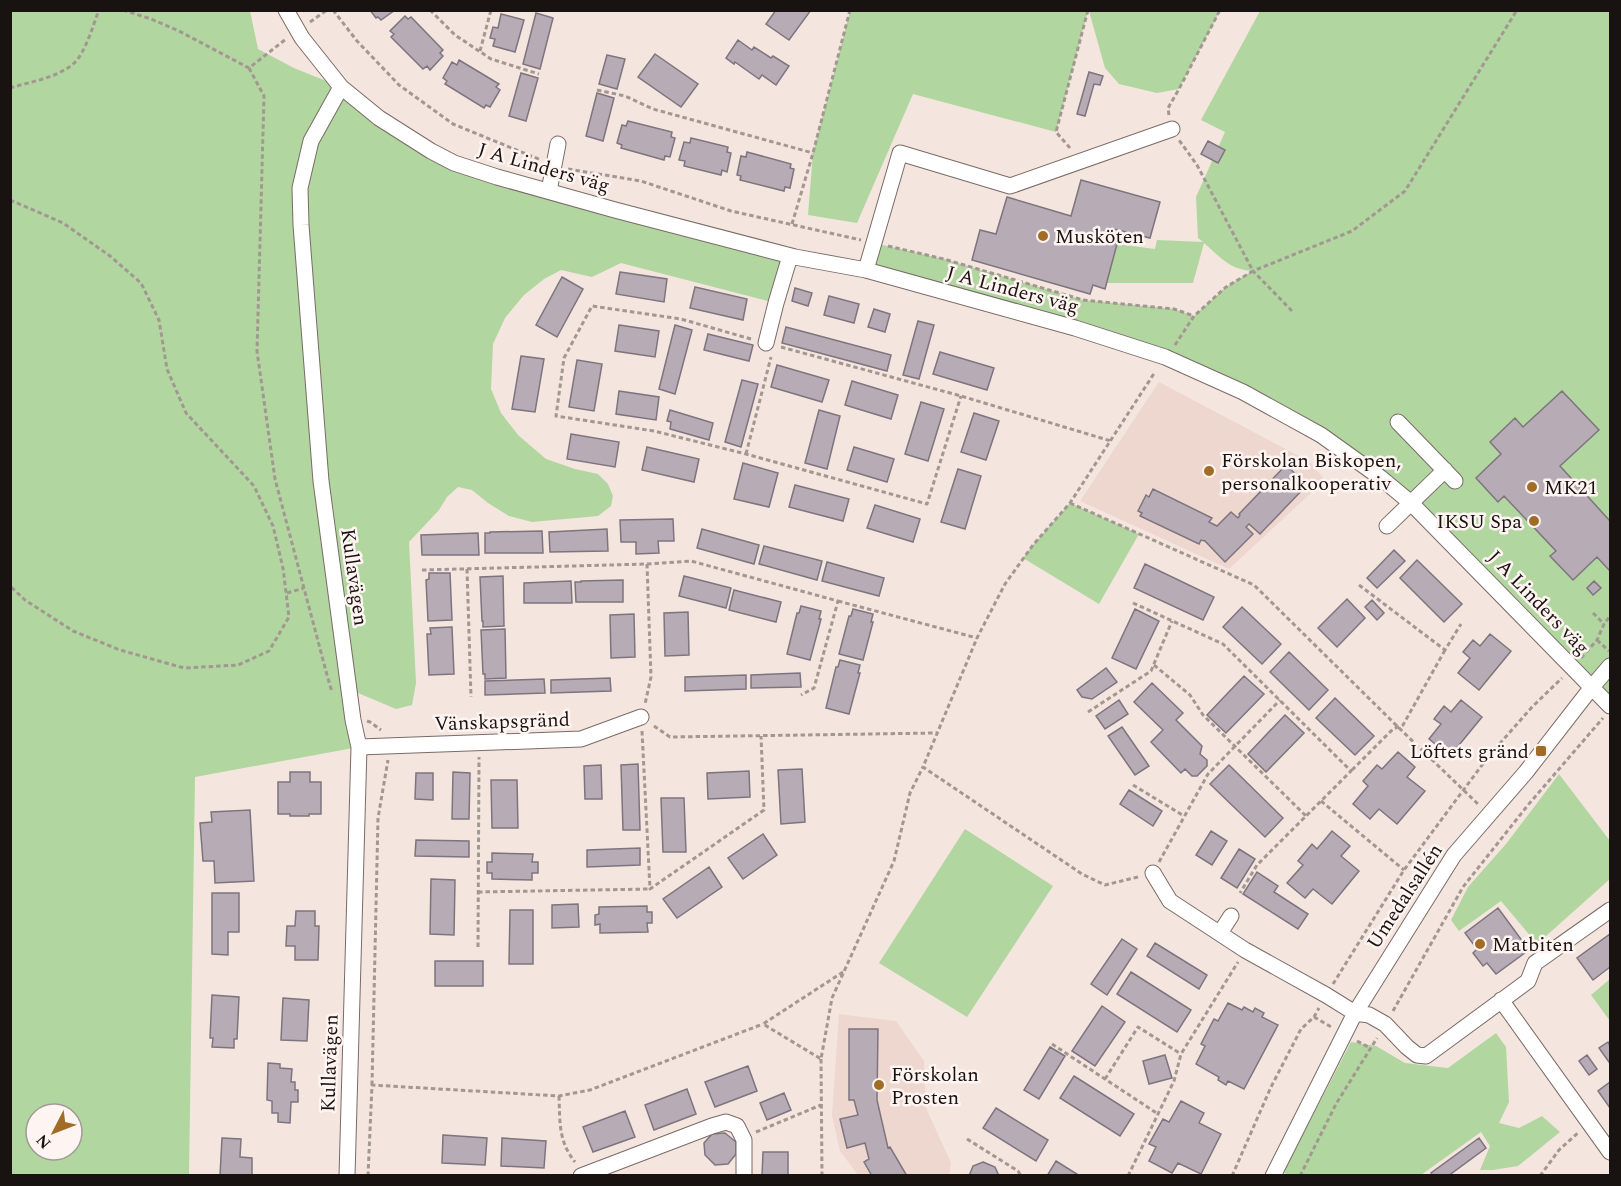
<svg xmlns="http://www.w3.org/2000/svg" width="1621" height="1186" font-family="Spectral,serif">
<style>
.built{fill:#eed7ce}
.green{fill:#b1d6a0;fill-rule:evenodd}
.building{fill:#b7acb6;stroke:#7e747e;stroke-width:1.5}
.lines{fill:none;stroke-linecap:round;stroke-linejoin:round}
.minor-casing{stroke:#796b66;stroke-width:17}
.path{stroke:#a39792;stroke-width:3;stroke-dasharray:4.5 3;stroke-linecap:butt}
.minor{stroke:#fff;stroke-width:15}
.poi-dot{fill:#a16c25;stroke:#fef4f1;stroke-width:2}
.labels{text-anchor:middle;stroke-width:5;stroke-linejoin:round;paint-order:stroke}
.street-label{font-size:20px;fill:#181210;stroke:#fef4f1}
.poi-label{font-size:20px;fill:#181210;stroke:#fef4f1;text-anchor:start}
</style>
<rect width="100%" height="100%" fill="#f5e5df"/>
<path class="built" d="M1159,382L1310,462L1325,480L1229,569L1080,501Z
M839,1014L896,1021L924,1061L926,1108L951,1163L949,1175H858L840,1151L832,1116Z"/>
<path class="green" d="M10,11H250L258,49L294,68L341,87L431,151L790,256L776,303L621,263L592,277L561,270L544,279L524,295L505,318L493,344L491,389L501,413L518,435L546,459L575,469L598,474L608,484L613,496L611,506L598,516L532,522L509,516L488,503L472,490L458,487L447,497L439,510L409,542L416,683L412,705L396,709L351,690L359,747L195,777L189,1175H11ZM36,1114H72V1150H36Z
M850,11H1088L1056,132L913,94L857,223L808,215L813,153Z
M1089,11H1220L1179,89L1157,93L1119,84L1105,68Z
M1260,11H1610V706L1444,535L1321,435L1165,357L866,270L874,243L944,259L1083,300L1174,309L1194,316L1226,287L1252,271C1229,269 1221,258 1204,243L1193,283H1106L1117,244L1155,249L1157,240L1203,242L1198,238L1196,197L1225,132L1201,120Z
M1070,503L1139,534L1099,604L1023,558L1033,545Z
M1559,774L1610,841V879L1537,944L1501,901L1459,931L1451,920L1468,887L1506,844Z
M965,829L1053,886L967,1017L879,963Z
M1610,979V1021L1591,995Z
M1496,1033L1506,1047L1509,1102L1499,1123L1519,1128L1542,1116L1560,1132L1518,1166L1493,1170H1480L1490,1146L1481,1132L1421,1175H1286L1284,1171L1351,1042L1376,1046L1405,1063L1448,1068Z"/>
<path class="building" d="M370,10H395L381,20L378,17L376,18Z
M776,10H811L789,40L766,24Z
M536,13L553,18L540,69L523,64Z
M501,14L524,20L515,52L493,46L495,39L490,38L493,27L498,28Z
M405,16L408,19L411,17L443,50L440,53L443,56L430,70L427,66L423,69L391,37L394,34L390,31Z
M738,40L752,50L754,47L771,58L773,56L789,66L776,85L762,75L759,79L735,62L734,64L726,58Z
M655,54L698,84L681,107L638,77Z
M607,55L625,59L617,89L599,84Z
M459,60L499,84L496,87L500,90L490,107L486,105L484,108L445,84L447,81L443,78L452,62L457,65Z
M1089,72L1103,76L1100,85L1094,84L1085,116L1077,114Z
M521,73L538,78L526,121L509,116Z
M597,93L614,98L603,141L586,136Z
M628,121L672,132L671,137L675,138L670,157L665,156L664,160L621,148L622,145L617,143L622,125L626,126Z
M691,138L728,147L727,152L731,153L727,172L722,170L721,175L684,166L685,161L679,160L684,142L690,143Z
M1208,141L1225,150L1218,163L1201,154Z
M747,152L791,164L790,168L794,169L790,188L785,187L784,191L740,180L741,176L737,175L741,156L746,157Z
M1081,180L1160,202L1150,238L1109,228L1105,241L1117,244L1105,289L1093,285L1090,294L972,260L980,230L996,234L1007,197L1071,216Z
M620,272L667,279L664,302L616,294Z
M562,277L583,289L557,337L536,325Z
M695,287L747,299L743,320L690,308Z
M795,288L812,293L808,306L792,301Z
M829,296L859,304L854,323L824,315Z
M874,309L890,314L885,332L868,327Z
M918,321L934,325L919,379L903,375Z
M619,325L659,331L655,357L615,351Z
M675,325L692,330L675,394L659,389Z
M786,327L891,355L887,371L782,343Z
M708,334L753,345L749,361L704,350Z
M940,352L994,368L987,390L933,374Z
M521,356L544,359L535,412L512,409Z
M577,360L602,364L594,411L569,407Z
M777,365L829,380L822,402L771,387Z
M742,380L758,384L741,447L725,442Z
M852,381L898,395L891,419L845,405Z
M619,391L659,397L656,420L616,414Z
M1562,391L1599,430L1560,466L1610,521V568L1609,570L1597,557L1573,580L1550,556L1556,551L1504,496L1498,502L1476,478L1501,454L1490,442L1515,418L1523,427Z
M921,402L944,409L928,461L905,454Z
M670,410L713,423L709,440L670,429L671,422L667,421Z
M819,410L840,416L827,469L805,463Z
M974,413L999,421L986,460L961,452Z
M571,434L619,442L615,467L567,459Z
M647,447L699,459L694,482L642,470Z
M854,447L894,459L887,482L847,470Z
M743,463L778,473L769,507L734,499Z
M1286,465L1307,485L1260,534L1249,524L1246,527L1253,534L1225,562L1205,541L1201,540L1199,544L1140,516L1142,513L1138,511L1146,495L1149,497L1153,489L1212,518L1209,522L1217,526L1231,512L1238,518L1240,515L1239,514Z
M958,469L981,476L965,529L941,522Z
M795,485L849,499L843,521L789,507Z
M875,505L920,519L913,542L867,528Z
M673,519L674,541H658L659,553L636,554V542H621L620,520Z
M607,529L608,551L550,552L549,532Z
M702,529L759,545L754,564L697,548Z
M542,531L543,553H485V533H490V532Z
M478,533L479,555H422L421,535Z
M764,546L822,561L817,580L759,564Z
M1394,550L1405,561L1377,588L1367,578Z
M1417,560L1462,604L1444,622L1400,578Z
M827,562L884,578L879,596L822,581Z
M1145,564L1214,597L1203,620L1134,588Z
M429,573H450L452,620L428,621L426,580L429,579Z
M503,576L504,626L483,627V621H482L480,577Z
M684,576L731,588L726,608L679,596Z
M623,580V602H576L575,582H581V581Z
M571,581L572,603H524V583Z
M1594,581L1601,588L1593,595L1587,588Z
M734,590L781,602L776,622L729,610Z
M1347,599L1365,618L1337,647L1318,628Z
M1372,600L1384,613L1377,620L1365,607Z
M801,606L821,611L819,619H821L810,660L787,654L797,613H799Z
M1242,607L1281,644L1262,664L1223,627Z
M853,609L873,614L871,622H873L863,660L839,654L849,616H851Z
M1135,609L1159,621L1136,669L1112,658Z
M688,612L689,655L665,656L664,613Z
M634,614L635,657L611,658L610,615Z
M452,627L454,674L429,675L427,634H431L430,628Z
M505,629L506,678L485,679V674H483L481,630Z
M1490,634L1511,651L1479,690L1458,673L1470,658L1463,652L1473,640L1480,646Z
M1289,652L1328,690L1309,710L1270,672Z
M840,660L860,665L858,673H860L849,714L826,708L836,667H838Z
M1106,668L1117,682L1092,699L1082,697L1077,690Z
M800,673L801,687L751,688V675Z
M746,675V689L685,691V677Z
M1244,676L1264,694L1226,733L1207,715Z
M610,678L611,691L551,693V680Z
M544,679L545,693L485,695V681Z
M1152,683L1183,713L1176,720L1202,746L1200,754L1207,760V766L1197,776H1192L1185,769L1181,773L1151,742L1163,730L1134,702Z
M1335,698L1374,736L1355,755L1316,718Z
M1119,700L1128,714L1105,729L1096,716Z
M1461,700L1482,717L1450,756L1429,739L1441,724L1434,719L1444,706L1451,712Z
M1285,715L1304,733L1266,772L1248,754Z
M1122,727L1149,766L1135,775L1108,736Z
M1398,752L1415,767L1407,777L1425,791L1397,824L1379,809L1370,819L1353,804L1368,786L1363,781L1377,765L1382,769Z
M638,764L640,830H623L621,765Z
M601,765L602,799H585L584,766Z
M1229,765L1283,818L1265,837L1210,784Z
M802,769L805,822L781,824L778,770Z
M749,771L750,797L708,799L707,773Z
M290,772H310V782H321V814H309V816H290V814H278V782H290Z
M453,772L470,773L469,819H452Z
M416,773H433V800L415,799Z
M491,780H517L518,828H492Z
M1129,790L1162,811L1153,826L1120,804Z
M661,798H684L686,852H663Z
M250,810L254,881L215,883L214,861H203L200,823L212,822L211,812Z
M1211,831L1227,841L1212,865L1196,855Z
M1332,831L1350,846L1341,856L1359,871L1332,904L1313,889L1305,898L1287,883L1303,865L1298,861L1312,844L1317,849Z
M763,834L777,855L743,879L728,858Z
M416,840L469,841V857L415,856Z
M640,848V865L587,867V850Z
M1239,849L1255,859L1237,888L1221,878Z
M492,853L533,854L532,862H538V873H532V880L492,879V873H487V862H492Z
M709,867L722,887L677,918L663,899Z
M1257,872L1278,886L1274,892L1308,914L1298,929L1243,894Z
M431,879L455,880L454,935L430,934Z
M212,893H239V932H228V955L212,954Z
M578,904L579,927L552,928V905Z
M647,906V912H652V923H647L648,932L600,933V924L595,925V915L599,914V907Z
M1498,908L1529,950L1496,974L1487,963L1483,966L1473,953L1477,949L1465,933Z
M510,910H533V964H509Z
M296,911H315V926H319L318,960H295V946H286L287,926H295Z
M1610,934V967L1593,980L1577,958Z
M1122,939L1137,949L1107,995L1091,984Z
M1155,943L1207,975L1199,989L1147,956Z
M435,961H483V986H435Z
M1131,972L1191,1010L1177,1032L1117,994Z
M212,995L239,997L237,1039H234V1048L212,1047L213,1038H210Z
M283,998L309,1000L307,1041L281,1040Z
M1228,1003L1242,1010L1244,1007L1253,1012L1255,1008L1264,1013L1262,1017L1278,1025L1244,1089L1228,1081L1226,1085L1218,1080L1219,1077L1196,1064L1205,1046L1201,1044L1214,1019L1218,1021Z
M1102,1006L1125,1022L1095,1066L1072,1051Z
M849,1029H878L877,1100L888,1148L890,1147L907,1176H872L864,1162L869,1159L865,1143L847,1148L840,1119L858,1115L854,1100H849Z
M1608,1042L1610,1046V1061L1609,1062L1599,1048Z
M1050,1047L1065,1056L1039,1099L1024,1090Z
M1165,1055L1172,1078L1149,1084L1143,1061Z
M1587,1055L1597,1069L1589,1075L1579,1061Z
M268,1063L280,1064V1068L292,1069L291,1082H295V1090H298V1102H291L290,1123L278,1122V1113H272V1101L267,1100Z
M748,1066L757,1091L715,1107L705,1082Z
M1074,1076L1134,1114L1120,1136L1060,1098Z
M1610,1082V1108L1598,1091Z
M687,1089L696,1114L654,1130L645,1105Z
M784,1093L791,1110L767,1120L760,1103Z
M1181,1101L1204,1113L1199,1123L1221,1134L1201,1174L1178,1163L1172,1173L1149,1161L1156,1147L1149,1144L1163,1119L1169,1122Z
M996,1108L1048,1140L1036,1161L983,1128Z
M625,1111L635,1137L593,1152L583,1127Z
M725,1133L736,1142V1154L728,1164L715,1165L705,1155L704,1143L712,1134Z
M443,1135L487,1138L485,1165L442,1163Z
M222,1138L241,1139L240,1157L252,1158V1176H220Z
M502,1138L546,1141L544,1168L501,1166Z
M1479,1138L1486,1148L1448,1176H1433L1431,1173Z
M763,1152H788V1176H762Z
M1056,1161L1080,1176H1047Z
M983,1162L995,1167L999,1176H969L973,1166Z"/>
<g class="lines">
<defs>
<path id="minor" d="M286,10L302,38L341,87L379,118L431,151L454,163L497,177L615,210L795,257L866,270L1075,328L1165,357L1243,392L1321,435L1381,478L1411,503L1610,706
M341,87L311,141L300,188L301,225L321,481L353,720L359,747L347,1176
M549,191L558,144
M866,270L900,153L1010,186L1172,129
M766,343L776,303L790,256
M1398,422L1455,481
M1387,526L1445,470
M359,747L581,739L641,717
M1153,873L1170,901L1245,950L1326,995L1355,1013L1369,1015L1385,1024L1407,1047L1417,1055L1426,1056L1528,981L1535,963L1610,910
M1220,933L1231,916
M1501,1000L1610,1152
M581,1176L712,1126L726,1122L737,1126L744,1140V1176
M1273,1176L1355,1013L1454,855L1526,772L1592,687L1610,666"/>
</defs>
<use href="#minor" class="minor-casing"/>
<path class="path" d="M123,10L151,19L179,31L249,68L286,39
M333,10L357,41L399,85L453,124L541,160
M430,10L455,35L491,59L539,74
M310,22L327,10
M480,51L491,10
M249,68L264,96L257,351L275,479L327,675L332,692
M10,88C30,82 55,78 72,65C85,55 93,25 99,10
M597,90L625,96L653,109L813,153
M1169,115L1168,108L1179,89L1220,10
M1070,148L1056,132L1088,10
M568,169L641,181L731,211L861,240
M10,200L63,223L110,256L141,283L159,320L167,369L186,413L254,486L273,526L283,568L289,617L269,651L238,665L184,668L120,650L73,631L25,600L10,586
M792,224L813,153L850,10
M888,246L944,259L1083,300L1174,309L1194,316
M1292,311L1253,271L1352,231L1405,191L1517,10
M751,339L681,319L592,306L564,358L556,416L654,431L746,454L927,504L961,396
M1175,345L1194,316L1226,287L1253,271L1197,165L1179,140
M781,347L961,396L1111,441
M746,454L771,357
M1070,503L1254,585L1398,727L1480,806
M647,564L691,561L838,601L814,688L801,695
M467,569L471,697
M422,570L647,564L651,677L645,704
M1359,585L1445,650L1461,624
M287,593L304,588
M838,601L977,638
M1133,603L1223,644L1351,771L1257,865L1240,893
M1593,613L1604,624
M1597,640L1609,651
M1581,658L1597,640L1604,624L1610,616
M1154,665L1190,695L1203,715L1306,816
M1088,712L1151,671L1172,621
M367,721L370,722L381,730
M654,726L670,737L936,733
M642,731L650,889L764,810L761,736
M1352,770L1393,729L1403,725L1445,650
M1133,785L1184,816
M1321,801L1404,870
M1159,862L1208,774L1280,700
M1138,877L1105,885L1082,874L923,767L977,638L1005,584L1033,545L1070,503L1155,372
M478,892L650,889
M478,947L479,757
M843,972L763,1024L821,1059L832,998L894,861L910,793L923,767
M1333,984L1404,870L1488,757L1532,707L1562,678
M1393,1011L1463,887L1528,805L1603,718
M1314,1017L1333,1028
M1357,1041L1370,1048
M1052,1044L1158,1114
M821,1059L822,1176
M1105,1079L1138,1027L1181,1054
M372,1085L378,818L388,760
M559,1096C560,1121 558,1141 575,1162
M756,1132L821,1105
M967,1139L1018,1171L1021,1176
M368,1176L372,1085L559,1096L590,1090L763,1024
M1128,1176L1174,1081L1181,1054L1238,962
M1232,1176L1271,1087L1301,1029L1314,1017L1319,1008
M1300,1176L1336,1104L1377,1038
M1540,1176L1559,1150L1579,1132"/>
<use href="#minor" class="minor"/>
</g>
<g class="poi-dot">
<circle cx="1043" cy="236" r="6"/>
<circle cx="1209" cy="471" r="6"/>
<circle cx="1532" cy="487" r="6"/>
<circle cx="1534" cy="521" r="6"/>
<rect x="1535" y="745" width="12" height="12" rx="3"/>
<circle cx="1480" cy="944" r="6"/>
<circle cx="879" cy="1085" r="6"/>
</g>
<g class="labels">
<g class="street-label">
<text transform="translate(544 167) rotate(16)" y="7">J A Linders väg</text>
<text transform="translate(1013 289) rotate(15)" y="7">J A Linders väg</text>
<text transform="translate(355 577) rotate(82)" y="7">Kullavägen</text>
<text transform="translate(1539 602) rotate(46)" y="7">J A Linders väg</text>
<text transform="translate(502 721) rotate(-2)" y="7">Vänskapsgränd</text>
<text transform="translate(1404 896) rotate(-57)" y="7">Umedalsallén</text>
<text transform="translate(329 1063) rotate(-88)" y="7">Kullavägen</text>
</g>
<g class="poi-label">
<text x="1055" y="243">Musköten</text>
<text x="1221" y="467">Förskolan Biskopen,<tspan x="1221" dy="23">personalkooperativ</tspan></text>
<text x="1544" y="494">MK21</text>
<text x="1522" y="528" text-anchor="end">IKSU Spa</text>
<text x="1529" y="758" text-anchor="end">Löftets gränd</text>
<text x="1492" y="951">Matbiten</text>
<text x="891" y="1081">Förskolan<tspan x="891" dy="23">Prosten</tspan></text>
</g>
</g>
<rect width="1621" height="1186" fill="none" stroke="#181210" stroke-width="24"/>
<g transform="translate(54 1132) rotate(228)"><circle r="28" fill="#fef4f1" stroke="#a29a97" stroke-width="1.5"/>
<path d="M0-4.5L10 22L0 15L-10 22Z" fill="#a16c25"/>
<text y="-9" font-size="16" font-weight="bold" text-anchor="middle" fill="#181210">N</text>
</g>
</svg>
